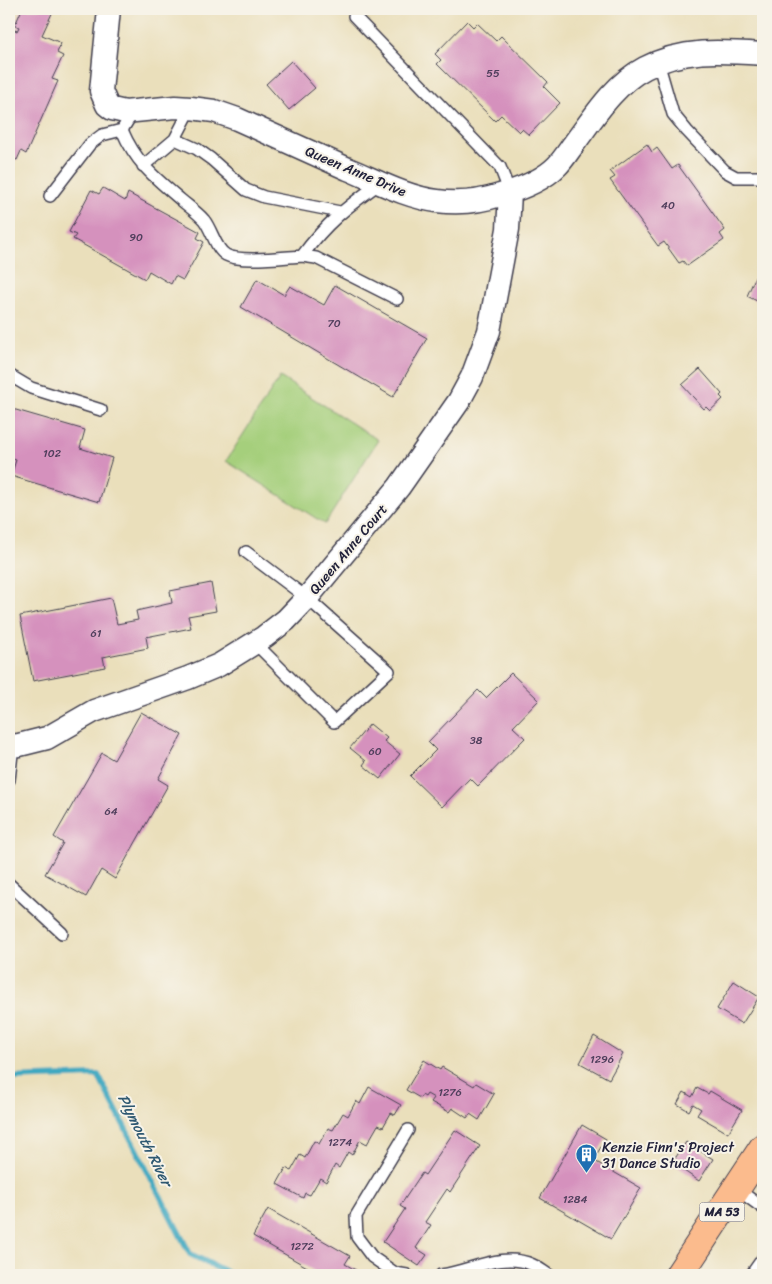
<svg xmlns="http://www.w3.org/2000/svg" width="772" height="1284" font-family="Sriracha,sans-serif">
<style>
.green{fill:#a5cf7b;stroke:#64785b}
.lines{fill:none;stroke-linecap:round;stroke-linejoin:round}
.stream{stroke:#41a9c1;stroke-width:6}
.building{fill:#d591bd}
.lane-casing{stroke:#403e4e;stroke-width:14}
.street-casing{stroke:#403e4e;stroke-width:25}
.primary-casing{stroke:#403e4e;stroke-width:30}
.lane{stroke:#fff;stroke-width:11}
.street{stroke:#fff;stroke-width:22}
.primary{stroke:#fbbb8d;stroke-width:28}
.labels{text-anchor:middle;stroke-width:4;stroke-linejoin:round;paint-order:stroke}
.number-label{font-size:11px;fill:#4f3e5c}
.shield{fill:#f7f3e8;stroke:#62616f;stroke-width:1}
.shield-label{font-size:12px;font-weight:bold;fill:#22223b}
.street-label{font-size:14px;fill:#22223b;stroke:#f7f3e8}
.poi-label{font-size:14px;fill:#22223b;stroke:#f7f3e8;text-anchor:start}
.water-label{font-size:15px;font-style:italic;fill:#2e5871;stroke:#f7f3e8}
</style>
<rect width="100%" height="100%" fill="#f7f3e8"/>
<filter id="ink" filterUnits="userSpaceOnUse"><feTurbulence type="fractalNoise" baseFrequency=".02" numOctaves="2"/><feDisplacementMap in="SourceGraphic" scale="10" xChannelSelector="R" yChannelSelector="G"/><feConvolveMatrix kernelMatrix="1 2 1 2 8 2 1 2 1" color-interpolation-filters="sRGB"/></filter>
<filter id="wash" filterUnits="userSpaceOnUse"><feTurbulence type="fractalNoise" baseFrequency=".0096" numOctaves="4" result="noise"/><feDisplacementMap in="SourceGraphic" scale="20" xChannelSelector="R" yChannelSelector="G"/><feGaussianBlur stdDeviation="1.12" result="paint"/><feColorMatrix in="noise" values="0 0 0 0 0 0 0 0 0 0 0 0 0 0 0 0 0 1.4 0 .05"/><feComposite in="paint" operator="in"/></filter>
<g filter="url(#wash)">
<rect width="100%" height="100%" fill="#eadfbb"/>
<path class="green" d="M280,377L378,440L325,524L226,461Z"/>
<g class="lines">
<path class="stream" d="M9,1078L98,1075L190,1254L232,1275"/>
</g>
<g id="blocks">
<path class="building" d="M22,9H54L42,35L61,43L57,53L63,56L52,79L58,81L26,154L21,151L17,160L9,157V37L12,29L17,31L19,27L15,25Z
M467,21L473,27L477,23L496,41L501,36L548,82L544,87L560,103L529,135L522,129L519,132L501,115L495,121L437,64L441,60L435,54Z
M291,61L315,88L289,110L266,84Z
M647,144L652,152L657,148L672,169L678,165L725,230L720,234L724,240L687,266L683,261L679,263L664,242L658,246L610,180L615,177L610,171Z
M103,188L125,201L128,193L200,232L197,238L204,242L183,280L175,276L171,284L149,271L145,279L73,239L76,235L69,232L91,190L99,194Z
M758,271L763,274V304L747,296Z
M257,279L284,295L290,286L324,305L335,285L427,338L393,397L241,307Z
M700,369L722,394L720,396L723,399L710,411L706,407L704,409L682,385Z
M9,408L85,430L80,448L112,458L99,502L11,476L16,460L9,457Z
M211,583L216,611L188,616L191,628L146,637L148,648L103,657L105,667L33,681L20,616L111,598L117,624L138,620L136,611L172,603L170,591Z
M511,673L539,700L513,727L525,738L478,786L470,778L442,807L410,776L436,750L428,742L478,690L486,698Z
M141,712L182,735L158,779L168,785L115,879L101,870L86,897L45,874L63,843L54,837L102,753L114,760Z
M370,724L387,738L384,741L400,754L380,779L363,765L366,761L350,748Z
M734,981L759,997L742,1024L717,1009Z
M594,1036L623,1054L609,1079L580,1063Z
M424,1060L440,1070L442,1067L474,1086L476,1083L494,1094L479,1120L470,1114L467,1118L452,1108L449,1112L431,1102L434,1098L427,1094L425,1097L422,1095L420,1098L406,1090Z
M369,1087L401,1105L395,1115L391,1113L383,1127L378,1125L367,1144L360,1140L352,1155L348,1152L339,1168L335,1165L326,1182L320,1178L310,1195L305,1193L303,1198L277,1184L286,1168L291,1171L300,1155L305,1158L314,1141L319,1144L328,1128L333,1130L343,1113L348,1116L356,1101L360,1104Z
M697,1088L708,1094L710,1091L742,1110L728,1133L697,1115L701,1109L693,1104L689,1111L677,1104L684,1092L692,1097Z
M582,1125L606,1139L593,1160L641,1188L611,1239L540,1198Z
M455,1130L480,1146L450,1192L447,1189L425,1222L431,1225L416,1248L427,1255L419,1266L383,1242L405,1209L400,1206L422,1173L425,1175Z
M686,1142L713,1159L699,1181L672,1163Z
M268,1209L350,1256L345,1264L361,1273L360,1275H321L253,1236Z"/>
</g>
</g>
<g filter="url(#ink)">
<use href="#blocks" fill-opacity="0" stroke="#403e4e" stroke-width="1"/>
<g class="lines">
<defs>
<path id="lane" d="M354,16L500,167L510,193
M658,62L673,114L687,131L725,171L736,177H763
M133,112L122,130C136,163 154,177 181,200C188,206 197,212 204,220C212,230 216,250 226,255C240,263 284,257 302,256C326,223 348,206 380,183
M175,139L197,149L211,159L246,190L264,197L340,212
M143,166L175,139L191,108
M50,196L90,144L102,135L122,130
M302,256L316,258L397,299
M9,375L31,388L101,410
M246,552L307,598L389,671L334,722L255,643
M9,780L13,745
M9,884L62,933
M737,1189L763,1208
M407,1275L395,1273L372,1257L357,1237L356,1216L408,1130
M441,1275C471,1271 502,1251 533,1265C538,1267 544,1272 549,1275
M751,1275L763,1258"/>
<path id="street" d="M109,9L101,91L107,105L112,109L125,112L175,107L191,108L214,111L237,119C274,136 311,152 348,169C377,181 406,197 437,201C459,204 479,202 500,195C521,189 542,181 557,166C563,160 568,152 573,145C594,117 613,85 645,68C683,48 721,51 763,54
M9,746L19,745L47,738L94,711L188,678L219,665L264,637L286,620L307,598L399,487L459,401L472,377L489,331L508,229L510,193"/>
<path id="primary" d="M679,1275L763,1148"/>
</defs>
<use href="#lane" class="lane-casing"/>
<use href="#street" class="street-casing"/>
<use href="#primary" class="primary-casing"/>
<use href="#lane" class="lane"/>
<use href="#street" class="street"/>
<use href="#primary" class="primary"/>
</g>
</g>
<defs>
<symbol id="building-pin" viewBox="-11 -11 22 30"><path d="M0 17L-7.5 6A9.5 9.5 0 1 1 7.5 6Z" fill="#1f6fb2" stroke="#f7f3e8"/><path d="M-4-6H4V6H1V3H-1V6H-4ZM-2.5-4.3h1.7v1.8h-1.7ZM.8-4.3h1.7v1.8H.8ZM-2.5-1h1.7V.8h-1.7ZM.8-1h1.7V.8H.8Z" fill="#fff"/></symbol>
</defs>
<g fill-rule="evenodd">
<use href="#building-pin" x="574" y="1142" width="25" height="34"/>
</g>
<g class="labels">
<g class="number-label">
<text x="493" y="77">55</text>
<text x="668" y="209">40</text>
<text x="136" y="241">90</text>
<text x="334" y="327">70</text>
<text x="52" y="457">102</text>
<text x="96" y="637">61</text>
<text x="476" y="744">38</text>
<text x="375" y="755">60</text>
<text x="111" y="815">64</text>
<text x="602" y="1063">1296</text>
<text x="450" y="1096">1276</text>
<text x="340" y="1146">1274</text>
<text x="575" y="1203">1284</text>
<text x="302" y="1250">1272</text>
</g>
<rect class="shield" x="699.5" y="1202.5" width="45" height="19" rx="4"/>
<g class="shield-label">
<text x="722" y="1216">MA 53</text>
</g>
<g class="street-label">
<text transform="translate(356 171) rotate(23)" y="5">Queen Anne Drive</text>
<text transform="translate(348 549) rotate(-50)" y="5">Queen Anne Court</text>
</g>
<g class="poi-label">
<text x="602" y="1152">Kenzie Finn's Project<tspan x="602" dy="16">31 Dance Studio</tspan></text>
</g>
<g class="water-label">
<text transform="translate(145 1140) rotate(63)" y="5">Plymouth River</text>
</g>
</g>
<rect width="772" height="1284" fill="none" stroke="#f7f3e8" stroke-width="30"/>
</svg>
